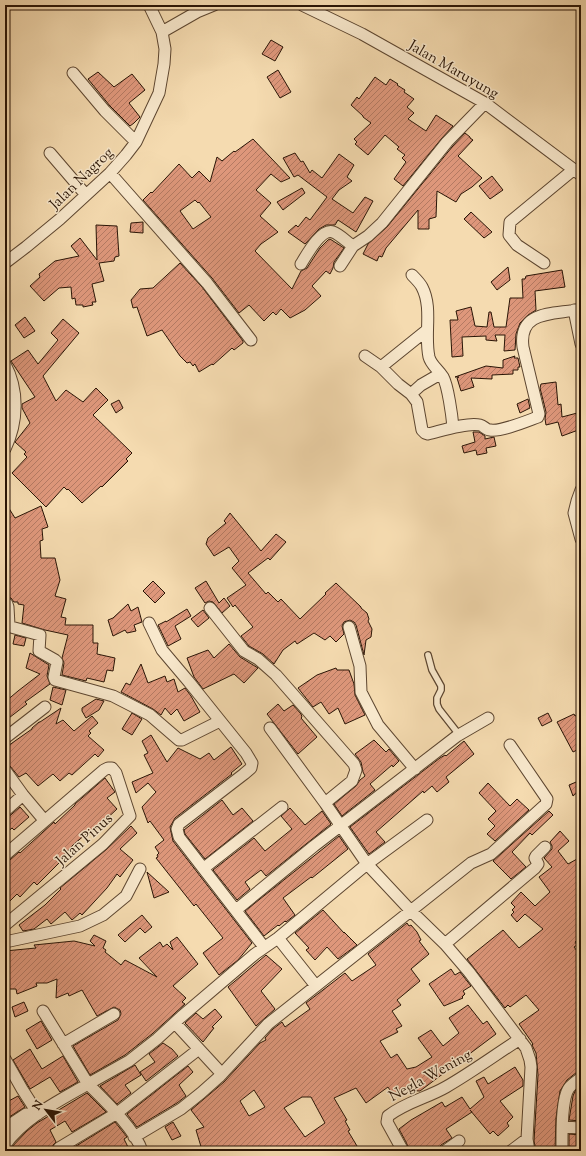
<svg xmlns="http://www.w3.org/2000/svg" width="586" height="1156" font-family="'Sorts Mill Goudy',serif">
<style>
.building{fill:url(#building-hatch);stroke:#2a1506;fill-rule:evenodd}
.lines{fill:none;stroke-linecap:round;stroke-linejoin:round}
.service-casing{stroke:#5d4630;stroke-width:8}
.minor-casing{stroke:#5d4630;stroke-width:13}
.service{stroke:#f8e8cc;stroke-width:5.5}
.minor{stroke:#f8e8cc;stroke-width:11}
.labels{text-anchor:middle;stroke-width:3;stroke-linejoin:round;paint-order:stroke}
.street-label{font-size:15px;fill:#2a1506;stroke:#f8e8cc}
</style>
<defs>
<pattern id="building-hatch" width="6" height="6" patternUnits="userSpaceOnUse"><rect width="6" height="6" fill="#de977b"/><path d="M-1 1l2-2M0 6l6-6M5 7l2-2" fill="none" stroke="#b47a63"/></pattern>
</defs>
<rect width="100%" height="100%" fill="#f5dbb0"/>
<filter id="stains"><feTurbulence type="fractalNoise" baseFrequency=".005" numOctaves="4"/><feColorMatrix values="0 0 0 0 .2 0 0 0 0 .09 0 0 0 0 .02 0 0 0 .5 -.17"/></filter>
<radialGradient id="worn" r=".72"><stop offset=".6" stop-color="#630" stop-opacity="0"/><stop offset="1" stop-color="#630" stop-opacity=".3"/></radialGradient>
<path class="building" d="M271,40L283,47L275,61L262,54Z
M278,70L291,92L280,98L267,77Z
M98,72L114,87L132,74L145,90L129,103L140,117L134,123L130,126L110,106L88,79Z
M375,77L386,85L390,79L398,84L397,85L405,90L404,92L414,99L407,107L414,113L408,119L426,131L436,115L453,126L442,138L403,186L394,179L406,162L402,158L405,155L397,149L399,147L385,135L368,155L355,144L357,142L354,139L371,123L363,117V116L351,105L357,97L359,99Z
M465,133L470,137V138L473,140L458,156L482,178L472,187L461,194L456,202L437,191L436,217L429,219V229H418V210L386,248L382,257L379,256L377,261L363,254L368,244L387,227L452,147Z
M253,139L290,178L281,182L271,174L256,190L271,203L260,216L278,232L261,244L255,251L292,289L301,271L307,268L320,248L328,240L330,239L344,248L334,262L333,268L330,274L326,271L312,286L321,296L305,310L290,318L281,309L276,315L273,312L264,321L249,305L239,313L212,278L143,200L151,192L152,193L179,164L192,178L199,171L210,182L217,157L222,161L234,151L235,152ZM195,200L198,203L199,202L211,217L193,229L180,211Z
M295,153L301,162L303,161L310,173L312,170L322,178L339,154L354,165L347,177L352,181L339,190L332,199L353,213L365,197L373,201L356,232L338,220L335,225H326L319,229L305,244L288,232L296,225L298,227L306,217L310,220L327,197L298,175L294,177L283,158Z
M492,176L503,190L490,199L479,186Z
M302,188L305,193L283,210L277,202Z
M471,212L492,232L484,238L464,219Z
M143,222V233L130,232L131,223Z
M96,225L117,226L119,256L115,257L114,261L99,263L104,281L92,284L96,302H92L93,305L83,307V305H76L75,298L72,299L71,287L59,288L44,301L30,286L40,277L39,274L55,261L79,256L71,246L80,238L97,260Z
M180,263L202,287L243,341V343L234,350L232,348L213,365L212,364L199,372L195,364L193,366L190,362L187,363L180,356L162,330L147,336L137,307L133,308L131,300L140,289L153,288Z
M508,267L510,280L497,290L491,282Z
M562,270L565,287L535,291L536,310L528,315L520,323L516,334L515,350L504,351L505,335H495L497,341L486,340V336L462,337L463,356L452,357L450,320H458L456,311L471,307L475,326L487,327L489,312H491L494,327H506L510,298H523L522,279H525L526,276Z
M25,317L35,331L24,338L15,325Z
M63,319L79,333L43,376L56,401L66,390L83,402L96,388L108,400L93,415L132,453L126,459L128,461L102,487L101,486L82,503L68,489L67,490L64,487L46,507L12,473L27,457L24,454L26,452L15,442L30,423L22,408V404L35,397L11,361L28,350L38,364L58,340L51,333Z
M515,356L514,358H518L520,367H518V370H513V374L492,375V379L471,378L474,387L461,391L457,378L459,377H455L486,366L503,368V360Z
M556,382L558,405L561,404L562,417L581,412V429L562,436L558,422L546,425L545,419L546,412L540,388L541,384Z
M528,399L530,408L520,413L517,404Z
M119,400L123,408L116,413L111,404Z
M473,432H479L485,436V439L494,437L496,446L486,448L487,453L477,455L476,450L464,453L462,446L475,442Z
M5,502L15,518L41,506L48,527L42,529L43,540L40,541L41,558H55L60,580L55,596L66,599L61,617L66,618L65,625H93V643H98L97,654L115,658L113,671L107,670L104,682L87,678L86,681L62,675L64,663L62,658L68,635L45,630L22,623L24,605L18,604V602H14L11,598L5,597Z
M230,513L261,551L276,534L286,542L270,560L268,558L248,573L266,594L268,592L278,602L281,599L300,619L326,594L325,593L336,583L361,607V608L367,613L369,619L368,621L372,629L371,637L366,640L364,655L356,625L354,622L350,620L344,622L342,626L344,634L336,642L330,636L325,640L314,633L297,644L295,641L283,650L274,664L263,654L249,646L241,636L253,627L235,605L233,607L227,598L246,585L232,568L239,561L229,547L214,556L206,544L208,538L226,523L224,521Z
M153,581L165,593L155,603L143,591Z
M206,581L219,603L224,598L230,606L222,613L213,602L209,601L205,603L195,588Z
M128,604L131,611L138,607L142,622L134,625L136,631L127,633L125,630L113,636L108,620L113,618Z
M187,609L191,616L175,626L181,639L168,646L158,625L166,621V622Z
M203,610L209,618L198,627L191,619Z
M15,635L26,638L24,646L13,644Z
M229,644L240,657L258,668L244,683L234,674L203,689L194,677L187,658L208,650L214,658Z
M30,653L49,665L47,676L50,684L25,702L27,704L5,721V702L18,691L40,674L26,668Z
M141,664L148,683L165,676L167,682L174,679L178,692L185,688L191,696L200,712L184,721L177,709L171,715L165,708L161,715L153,709L121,692L126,683L130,685Z
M336,668L337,670H349L354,684L355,695L365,715L345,724L338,708L329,714L321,702L313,707L298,688L317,675Z
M53,687L66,690L62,705L50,700Z
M96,699L104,701L99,710L86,718L82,711V708Z
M278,704L284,711L293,705L301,714L302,717L301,718L317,737L298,754L267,714Z
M61,708L56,724L63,720L74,731L92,716L98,723L89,731L91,733L88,736L104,750L98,757L95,754L72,775L69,773L60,781L53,774L38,786L26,773L19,777L10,766L5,763V748L32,729V728L39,722H40Z
M132,713L142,719L132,735L122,729Z
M548,713L552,721L542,726L538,718Z
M581,713V748L573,752L557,722L574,714L575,716Z
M151,735L167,762L178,748L200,759L209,753L214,760L231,747L242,764L231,773L232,774L175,818L170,827L173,841L252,943L238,960L219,975L203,953L223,938L196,904L194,906L156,858L158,857L157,855L159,853L155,847L164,840L150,821L148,823L142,807L156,792L148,783L136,793L132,782L153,773L144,755L148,753L142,741Z
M374,740L386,752L389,749L399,761L393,767L392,765L370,784L375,790L342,816L334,804L356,786L360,780L365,776L363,772L361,762L355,754Z
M464,741L474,754L446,777L449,782L437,792L432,786L424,793L423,791L376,832L385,842L369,854L350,827L440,758L445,755L446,756Z
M105,778L115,792L107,798L117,809L88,836L86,834L73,845L60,860L61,861L37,885L34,882L20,897L17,894L5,906V862L10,860L19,852L20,853L54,822L55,824L75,805V804Z
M581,780V789L573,796L569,785Z
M488,783L510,806L517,799L529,810L495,841L487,834L495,826L488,819L496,811L479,793Z
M222,800L233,815L242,808L253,821L205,859L185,834L184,830Z
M20,807L29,817L14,830L12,828L5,834V820Z
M290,808L305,825L322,811L331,824L266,876L261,870L245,882L250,889L237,900L213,870L254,838L265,851L292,829L281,816Z
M549,811L553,815L532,835L530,833L512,852L526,867L511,879L493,861Z
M131,826L137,833L120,849L133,860L120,877L117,874L107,888L82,915L80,913L72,920L65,912L51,924L47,919L34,929L23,931L19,925L45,905L61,889L60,888L107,849Z
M560,831L569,841L558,851L568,864L577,859L581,865V937L575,942L577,945L574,947L581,956V1071L577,1072L567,1080L560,1091L556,1118L555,1151H536L534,1141L538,1075L536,1053L532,1045L533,1044L519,1024L539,1010L526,995L510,1007L508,1005L505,1008L467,959L503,930L519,948L543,929L525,914L517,922L511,915L514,912L512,910L515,907L511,903L521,892L535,906L550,892L539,877L552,867L544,858L552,849V846L550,842Z
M339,836L348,849L312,878L311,877L283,898L295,915L286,922L285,921L279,926L278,925L264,936L245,911Z
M147,872L169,892L154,898Z
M323,910L344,933V932L357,945L338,959L327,947L315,960L306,950L309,948L295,933Z
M142,915L152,927L145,933L140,928L125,942L118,935Z
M407,923L409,926L411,925L417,932L421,940L419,941L429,954L411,969L420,981L397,1000L401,1005L392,1011L402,1026L396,1029L398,1032L380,1041L391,1058L397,1054L407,1069L416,1067L432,1057L418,1038L431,1030L443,1046L459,1033L449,1018L468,1005L483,1024L487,1021L496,1034L420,1091L400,1090L393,1095L388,1087L366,1103L356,1088L334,1098L347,1120L345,1121L350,1130L348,1131L360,1151H217L216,1149L206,1151V1149L202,1150L196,1130L204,1127L191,1110L224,1082L260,1043L266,1040L265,1038L273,1029L282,1022L285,1027L310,1009L306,1003L323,990L345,973L352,981L376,965L368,954ZM254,1090L265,1107L249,1116L240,1101ZM302,1097H311L325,1123L305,1137L284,1108Z
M94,935L106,941L103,948L106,950L105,952L121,965L125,960L157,977L139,958L160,942L163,947L167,944L173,950L170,942L177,937L198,964L173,986L186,998L182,1002L185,1004L152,1034L125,1055L90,1075L73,1046L118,1020L121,1014L120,1010L114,1007L97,1016L82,990L69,996L68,993L56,998L57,979L47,983H36L37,986L17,994L16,989H5V951L36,948L34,945L74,941L95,946L90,941Z
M266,955L282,969L261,991L275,1009L256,1026L228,987Z
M451,969L455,975L460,972L471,986L463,991L465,994L462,997L463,998L444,1006L429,984Z
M24,1002L28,1011L15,1017L12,1007Z
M215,1009L222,1017L212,1027L214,1028L203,1042L185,1023L196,1013L203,1019Z
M41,1021L52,1040L37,1049L26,1030Z
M163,1043L172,1049L178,1056L146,1081L140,1072L155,1062L149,1054Z
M30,1049L42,1069L63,1056L78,1082L60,1092L50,1077L30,1089L13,1060Z
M135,1065L141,1075L125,1085L131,1093L117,1104L100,1086Z
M188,1066L193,1072L179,1085L186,1096L177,1103L137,1127L127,1114Z
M515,1067L523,1080V1086L500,1101L513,1117L507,1123L509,1126L498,1136L493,1131L490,1134L470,1110L472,1112L446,1129L452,1138L441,1145L438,1149L435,1151H410L406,1142L399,1129L411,1120L442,1102L445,1107L462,1097L470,1109L484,1097L476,1081L484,1077L488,1084Z
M581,1087V1121L569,1120L573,1096L575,1091Z
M87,1093L106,1112L72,1132L65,1121L50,1130L56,1142L53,1145V1151H8L27,1131L37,1123Z
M18,1096L25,1107L6,1119L5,1103Z
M115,1122L127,1137L124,1139L130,1151H68Z
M173,1122L181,1136L172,1140L165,1127Z
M569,1134L581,1135V1151H569Z"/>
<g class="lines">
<defs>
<path id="service" d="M428,655L432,670L441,686V690L437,698V704L439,709L457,732L458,736"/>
<path id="minor" d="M302,5L362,34L485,103L581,175
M162,32L197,12L214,5
M73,73L105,111L136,142
M50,153L86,195
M110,173L207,283L251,340
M5,263L26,247L60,219L110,173L126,155L136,142L159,93L164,64L165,49L162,32L149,5
M544,263L517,245L509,235L510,222L573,170
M301,264C306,256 321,228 333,232C339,234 347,242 353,246
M340,266L353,246L368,236L382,223L447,142L485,103
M412,275C416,279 420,283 422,287C433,308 424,334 429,357C431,365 438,369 443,377C448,386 452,416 453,427
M574,310L581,344
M365,356L381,367L398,384L411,394L417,402L422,430L425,433L428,434C441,431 467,422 480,425C484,426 486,430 490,430C501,432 527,421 538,417L539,414L523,347C518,309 555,315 581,309
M5,364C19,390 18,422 5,449
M381,367L427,330
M411,394L421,385L440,374
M581,490L577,501L574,513L581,539
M5,604H7L8,607L9,625L11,627L40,635L39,651L55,660L57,662L54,677L55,680L113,696L150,715L179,740H182L220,721
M210,608L244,651L258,659L276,675L354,764L356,770L352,781L325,803L367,864L411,911L445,944L469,972L526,1048L530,1060L531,1067L527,1139L529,1151
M149,623L162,650L189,682L246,753L252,763L251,768L244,774L179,824L177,829L179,837L264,947
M349,627L360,666L361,692L378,725L415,769
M270,728L325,803
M5,738L45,707
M5,770L23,795L44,820
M5,811L23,795
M5,855L104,770L108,768H112L116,773L130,816L103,844L5,925
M204,868L282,807
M236,910L314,846L457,736L488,718
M278,938L316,986
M5,942L80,926L103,915L126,896L140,869
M445,944L535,868L538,864L535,858L536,856L545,847
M175,1023L222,1074
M63,1044L114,1014
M5,1059L22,1089L38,1114
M563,1127L581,1128
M5,1128L26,1114
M134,1137L181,1109L201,1093L219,1077L268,1024L471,863L491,854L546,804L547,799L510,745
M5,1145C25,1117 59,1101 88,1084L43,1011
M59,1148L117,1113L199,1049
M142,1151C135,1129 105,1101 88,1084L129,1061L157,1039L181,1017L255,954L278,938L367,864L427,820
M403,1151L387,1122L388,1116C406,1102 427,1098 446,1087C472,1072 495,1055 520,1039
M445,1151L459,1141
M511,1151L527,1139
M562,1151C562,1137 561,1099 569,1088C572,1084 577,1081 581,1078"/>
</defs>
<use href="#service" class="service-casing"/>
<use href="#minor" class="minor-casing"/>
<use href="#service" class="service"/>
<use href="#minor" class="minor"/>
</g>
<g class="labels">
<g class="street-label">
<text transform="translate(454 69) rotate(30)" y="5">Jalan Maruyung</text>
<text transform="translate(81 178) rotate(-44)" y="5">Jalan Nagrog</text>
<text transform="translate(84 839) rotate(-42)" y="5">Jalan Pinus</text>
<text transform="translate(430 1075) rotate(-29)" y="5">Negla Wening</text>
</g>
</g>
<rect width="586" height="1156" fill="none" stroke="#f5dbb0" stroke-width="20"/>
<rect x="6" y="6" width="574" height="1144" fill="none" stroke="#2a1506" stroke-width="2"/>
<rect x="10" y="10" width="566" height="1136" fill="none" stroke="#2a1506"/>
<g transform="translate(46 1110) rotate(301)" stroke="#f8e8cc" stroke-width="3" paint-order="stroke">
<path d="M0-3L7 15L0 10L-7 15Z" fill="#2a1506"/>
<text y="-6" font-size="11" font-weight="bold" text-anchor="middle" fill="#2a1506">N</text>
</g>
<rect width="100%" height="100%" filter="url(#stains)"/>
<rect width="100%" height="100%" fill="url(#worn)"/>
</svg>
